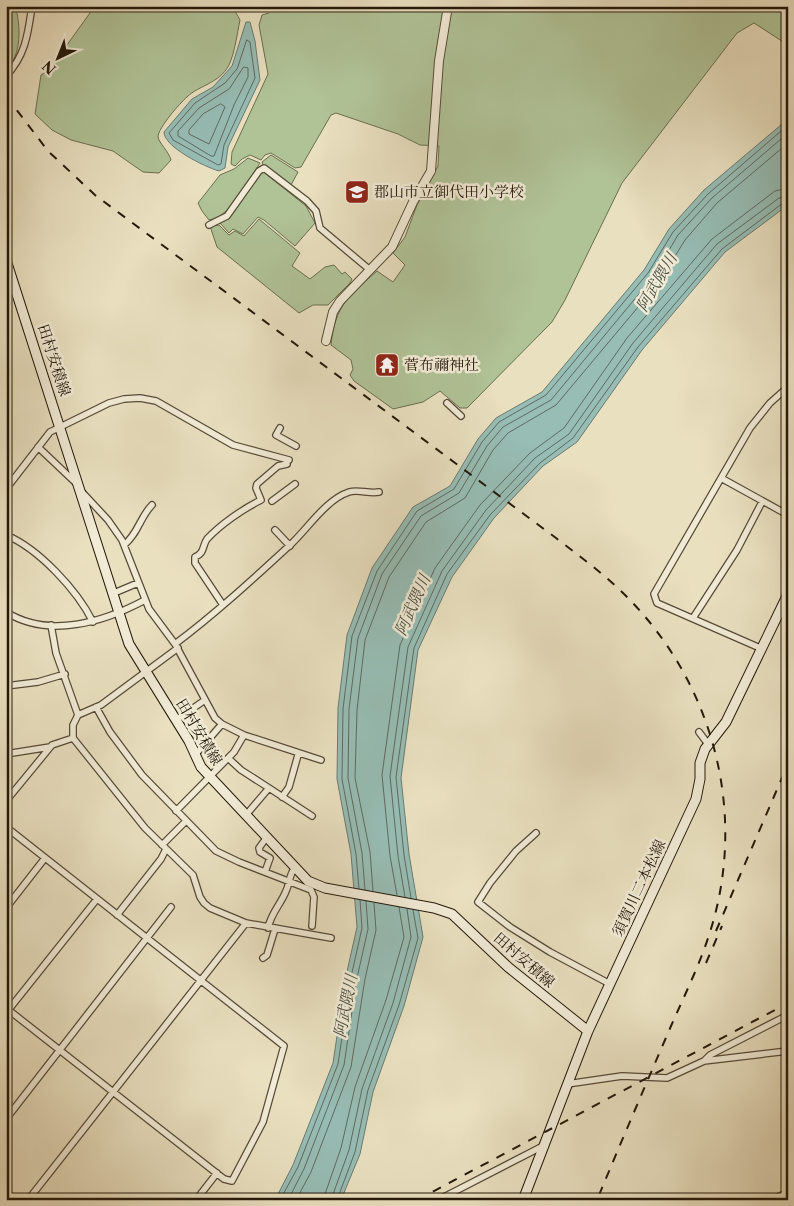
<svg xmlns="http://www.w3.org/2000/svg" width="794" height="1206" font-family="'Libre Caslon Text','Noto Serif JP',serif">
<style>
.green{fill:#b0c397;stroke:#6a6e50}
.water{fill:#97bdb5;stroke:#697b71}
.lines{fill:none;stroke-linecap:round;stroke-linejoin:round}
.shore{stroke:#5e6a60;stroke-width:1}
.minor-casing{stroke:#554a38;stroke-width:8}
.tertiary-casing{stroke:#554a38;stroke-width:10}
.secondary-casing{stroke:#24180a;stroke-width:11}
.minor{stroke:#f1ebd6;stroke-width:5.5}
.tertiary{stroke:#f1ebd6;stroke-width:8}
.secondary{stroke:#f1ebd6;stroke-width:9}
.rail{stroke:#24180a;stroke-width:2;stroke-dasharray:9 9;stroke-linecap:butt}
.labels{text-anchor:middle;stroke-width:5;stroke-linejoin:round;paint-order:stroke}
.poi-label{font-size:15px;fill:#24180a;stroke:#f1ebd6;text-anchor:start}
.street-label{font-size:15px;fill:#24180a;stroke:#f1ebd6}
.water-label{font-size:16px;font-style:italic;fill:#4c5246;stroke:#f1ebd6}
</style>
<rect width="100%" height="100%" fill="#e9e0c0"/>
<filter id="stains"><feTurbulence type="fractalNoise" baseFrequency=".004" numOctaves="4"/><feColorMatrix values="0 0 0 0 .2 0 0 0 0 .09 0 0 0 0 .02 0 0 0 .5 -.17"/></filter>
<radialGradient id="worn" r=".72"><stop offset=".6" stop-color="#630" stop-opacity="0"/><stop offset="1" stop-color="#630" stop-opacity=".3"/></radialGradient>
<path class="green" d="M6,6H15C21,25 22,56 6,69Z
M95,6H232L240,20C237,34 235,52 229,65C219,84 199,85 187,97C180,103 158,128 158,137C159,143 169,152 171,160L159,173L143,172L113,151L71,140L52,130L35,114L41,75L49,70Z
M271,6H788V45L754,23L737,33L622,183L565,300L552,322L467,408H460L440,391L423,402L393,409L354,381L350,375L353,369L351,360L331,345C335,305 349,296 377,271L393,282L405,265L393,253L405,237L417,205L438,166L439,146L420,145L398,134L336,113L331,115L301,167L295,168L271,153L265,155L261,160L250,155L242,159L235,166L231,164L232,152L268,74L259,25L262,15L269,13Z
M271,155L298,172L291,185L263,165L262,162Z
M248,158L260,163C247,182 232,216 209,220L202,211L198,203L220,175L234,169Z
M261,170L306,206L315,223L295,246L264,220L258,217L243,234L233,229L229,233L220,223L226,219Z
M259,219L300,253L292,266L310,279L325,267L334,265L342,274L345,272L352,279L350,283L328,305H313L299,313L217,247L210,226L219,225L229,235L235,231L244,236Z"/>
<path class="water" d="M246,22H250L255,41L260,80L228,147L225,168L219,171C205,167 164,147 164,132L192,99L213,87L232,66Z
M788,119V205L725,252L642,350L577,442L543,466L494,518L452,577L418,650L401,778L409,854L423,937L404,1006L373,1092L360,1154L341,1200H275L293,1165L333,1063L346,976L357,927L351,854L337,779L338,708L347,635L372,568L413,507L450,486L478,439L496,418L542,392L644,270L669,229L704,190Z"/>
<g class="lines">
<path class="shore" d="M247,40L250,42L255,78L224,145L221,164L218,165L173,140L169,133L195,103L225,83L237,69Z
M244,67L248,68V77L234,105L214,156H211L178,136V131L199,108L229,89Z
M221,104L225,107L209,144L189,134V130L203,114Z
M359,889L356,854L342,779L343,709L352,636L377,571L417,511L454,489L482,442L499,422L546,395L648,273L673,232L708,194L788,125
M365,890L362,853L348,778L349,709L358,638L382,574L421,516L459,493L487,446L503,427L551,400L653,277L678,235L712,198L788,133
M373,891L370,852L355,778L357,710L365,640L389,577L426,522L465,498L493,450L508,433L556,405L659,282L685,240L717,203L788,143
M397,895L390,856L382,775L400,645L435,568L480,505L530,453L564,428L627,338L712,239L775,191L788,188
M405,897L398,856L390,776L408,647L442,571L486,510L535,458L569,434L633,343L717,244L779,198L788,195
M411,898L404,855L396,777L414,648L447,574L490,515L540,463L573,438L638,347L722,249L783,203L788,202
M280,1200L298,1167L338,1064L351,977L362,928L360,900
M288,1200L304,1169L344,1065L357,978L368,929L366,901
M296,1200L311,1172L351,1067L365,979L376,930L374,903
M323,1200L341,1148L355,1087L386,1000L404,937L399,907
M331,1200L349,1150L362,1089L393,1003L411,937L407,909
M337,1200L355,1152L368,1090L399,1005L418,938L413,910"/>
<defs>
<path id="minor" d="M6,76C26,55 28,33 32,6
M209,225L227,216L259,171L264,168L307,201L316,211L320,228L370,270
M447,403L461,416
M280,428L276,435L296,446
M38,447L76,483
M721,478L788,515
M6,489L50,432L109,403L124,399L140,398L156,401L233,445L289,460
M82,492L108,520L122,540L149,609L175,644L215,718L222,724L244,735L234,752L176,811
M272,501L295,484
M275,530L290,546
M6,535C39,549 77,590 93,622
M124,545C138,534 140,517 152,505
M114,593L138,583
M223,605L195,563V557C205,553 202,546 207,539C221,524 243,509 261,500L256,488L257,484L278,466L287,464
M6,612C49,639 104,622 145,600
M693,618L737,550L762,502
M51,625L56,653L78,715
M175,644C215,614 252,580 289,546C307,530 325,500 349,492C358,489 369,494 379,492
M760,648L657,603L654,594L750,428L770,403L788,387
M6,686L38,682L65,674
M96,707L110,732L142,775L216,851L239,862L311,890L314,897L312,926
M176,720L205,700
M699,732L708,744
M244,735L321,760
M6,754L50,747
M195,755L222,724
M228,758L241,770L269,788L246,815
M269,788L312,816
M282,797L289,787L298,755
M6,801L52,745L73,738
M6,827L284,1046L263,1122L232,1181L224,1179L6,1008
M536,833L516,851L490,883L478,902L510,927L550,952L610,984
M162,845L186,821
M265,872L270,858L260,852L259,848L267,837
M6,908L45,858
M117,915L161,859L166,849
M246,923L331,938
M268,928C271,913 281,904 286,891C290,883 289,874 295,868
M263,958L267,955L275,929
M6,1013L97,899
M704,1061L710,1055L788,1015
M567,1084L622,1076L667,1078L704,1061L788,1051
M6,1119L171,907
M28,1200L246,923L210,908L204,903L200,897L193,875L145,828L73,738V725L78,715L101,705L178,648
M196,1200L217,1173
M438,1200L545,1145
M771,1200L788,1192"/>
<path id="tertiary" d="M326,341L333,312L340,301L392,247L413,202L431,171L439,61L448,6"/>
<path id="secondary" d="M6,260L129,644L189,741L201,767L308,881L325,888L434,908L452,914L508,967L588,1031
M523,1200L588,1031L696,799L700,779V763L705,749L726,722L788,594"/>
</defs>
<use href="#minor" class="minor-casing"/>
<use href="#tertiary" class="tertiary-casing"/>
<use href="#secondary" class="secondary-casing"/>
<use href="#minor" class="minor"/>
<use href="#tertiary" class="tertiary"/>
<use href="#secondary" class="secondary"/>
<path class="rail" d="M6,96L48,151L95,195L556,538C586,561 616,583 641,612C715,696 744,813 713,922C703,958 686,992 671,1026C646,1084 621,1142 597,1200
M716,931L788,764
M706,963L722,926
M417,1200L788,1003"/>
</g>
<defs>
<symbol id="school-square" viewBox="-11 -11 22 22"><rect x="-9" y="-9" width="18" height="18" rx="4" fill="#8f2418" stroke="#f1ebd6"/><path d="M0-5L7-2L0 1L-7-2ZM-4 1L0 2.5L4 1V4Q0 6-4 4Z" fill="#fff"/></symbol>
<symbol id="temple-square" viewBox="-11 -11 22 22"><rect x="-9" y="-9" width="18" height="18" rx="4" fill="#8f2418" stroke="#f1ebd6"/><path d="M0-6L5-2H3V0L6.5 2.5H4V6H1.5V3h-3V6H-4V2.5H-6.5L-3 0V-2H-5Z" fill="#fff"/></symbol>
</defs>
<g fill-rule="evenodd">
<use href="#school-square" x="343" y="178" width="28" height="28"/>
<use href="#temple-square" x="373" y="351" width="28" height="28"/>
</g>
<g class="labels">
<g class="poi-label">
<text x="374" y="197">郡山市立御代田小学校</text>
<text x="404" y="370">菅布禰神社</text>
</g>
<g class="street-label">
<text transform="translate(54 360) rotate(72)" y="5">田村安積線</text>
<text transform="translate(199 732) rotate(59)" y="5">田村安積線</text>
<text transform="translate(639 888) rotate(-65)" y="5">須賀川二本松線</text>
<text transform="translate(524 960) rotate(41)" y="5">田村安積線</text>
</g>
<g class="water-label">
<text transform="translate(656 282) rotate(-60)" y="6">阿武隈川</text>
<text transform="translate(412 605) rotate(-66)" y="6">阿武隈川</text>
<text transform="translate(345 1006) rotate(-79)" y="6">阿武隈川</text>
</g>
</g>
<rect width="794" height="1206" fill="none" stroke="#e9e0c0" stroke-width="25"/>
<rect x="8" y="8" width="779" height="1191" fill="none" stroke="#24180a" stroke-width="2.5"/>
<rect x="12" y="12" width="769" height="1181" fill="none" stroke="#24180a"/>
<g transform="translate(58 58) rotate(223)" stroke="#f1ebd6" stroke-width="4" paint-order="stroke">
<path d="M0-4L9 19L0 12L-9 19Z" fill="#24180a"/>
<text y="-8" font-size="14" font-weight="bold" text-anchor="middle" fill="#24180a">N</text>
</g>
<rect width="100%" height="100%" filter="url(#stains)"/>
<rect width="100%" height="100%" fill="url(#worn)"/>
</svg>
